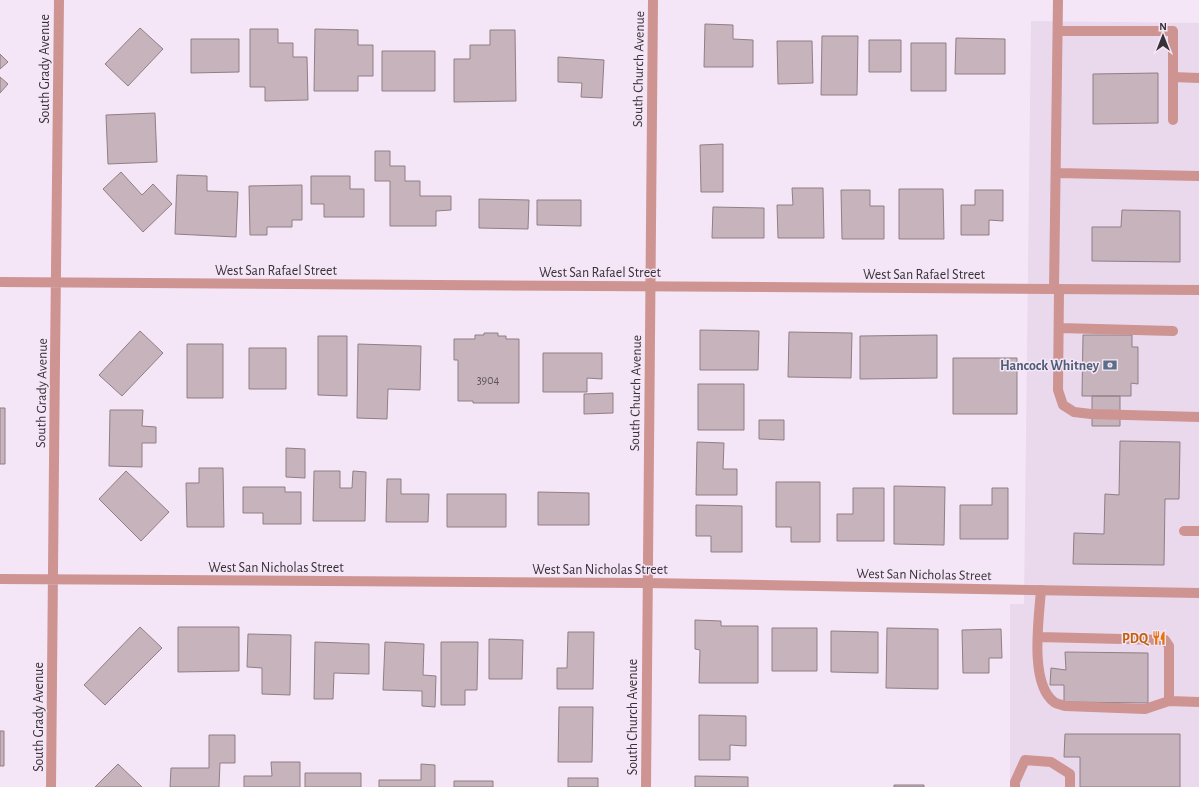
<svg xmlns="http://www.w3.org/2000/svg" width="1199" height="787" font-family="'Alegreya Sans',sans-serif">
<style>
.built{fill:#ead8ed}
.building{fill:#c7b3bb;stroke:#917e85}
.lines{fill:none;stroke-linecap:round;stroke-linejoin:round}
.service{stroke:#cd9492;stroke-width:10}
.minor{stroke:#cd9492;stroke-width:10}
.tertiary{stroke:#cd9492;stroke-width:10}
.labels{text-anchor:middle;stroke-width:3;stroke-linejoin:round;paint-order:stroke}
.number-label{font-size:12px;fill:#5c5259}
.street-label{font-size:14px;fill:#383238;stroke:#f4e6f6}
.service-label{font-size:14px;font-weight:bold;fill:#4e5e75;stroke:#f4e6f6;text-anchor:end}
.food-label{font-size:14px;font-weight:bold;fill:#c56008;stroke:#f4e6f6;text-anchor:end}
</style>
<rect width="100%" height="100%" fill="#f4e6f6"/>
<path class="built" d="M1031,21L1199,23V787H1010V604H1024Z"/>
<path class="building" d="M705,24L733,25V39L753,40V67H704Z
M140,28L163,49L128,86L105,64Z
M250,29H278V43H293V57H307L308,100L265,101V87H250Z
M315,29L358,30V45H373V76H358V91H314Z
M490,30H515L516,101L454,102V59H470V45H490Z
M822,36H858L857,95H821Z
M956,38L1005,39V74H955Z
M191,39H239V72L191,73Z
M869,40H901V72H869Z
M777,41H812L813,83L778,84Z
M911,43H946V91H911Z
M382,51H435V91H382Z
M0,54L8,62L0,69Z
M558,57L604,60L602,98L581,97L582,83L558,82Z
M1158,73V123L1093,124V74Z
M0,77L8,84L0,93Z
M155,113L157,162L108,164L106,115Z
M723,144V192H701L700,145Z
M375,151H390V166H405V181H420V196H451V210L436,211V226H390V181H375Z
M121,172L142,195L153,184L172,204L143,232L103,189Z
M177,175L207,176V191L238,192L236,237L175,234Z
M311,176H350V189H364V217H324V204H311Z
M302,185V220H292V227H267V235H250L249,186Z
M792,188H823L824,238H778L777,205H793Z
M899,189H943L944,239H899Z
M841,190H870V206H884V239H842Z
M975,190H1003V221L989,220V235H961V205H975Z
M479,199L529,200L528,229L479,228Z
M537,200H581V226L537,225Z
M713,207L764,208V238H712Z
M1122,210L1180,211V262L1092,261V227H1121Z
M700,330L759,331L758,370H700Z
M140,331L163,353L122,396L99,375Z
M789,332L852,333L851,378L788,377Z
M484,333H498V336H506V339H519V403H473V401H458V360H454V339H475V335H484Z
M937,335V378L860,379V336Z
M1083,335H1132V347H1138V384L1131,383V396H1082Z
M318,336H347V396L318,395Z
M187,344H223V398H187Z
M358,344L421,346L420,390L388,389L387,419L357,418Z
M249,348H286V389H249Z
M543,353H602V379L587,378V392H543Z
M953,358H1017V414H953Z
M698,384H744V430H698Z
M613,393V413L584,414V394Z
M1092,396H1120V426H1092Z
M0,408H5V464H0Z
M110,410H143L142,426L156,427V443H142V467L109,466Z
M759,420H784V440L759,439Z
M1120,441L1180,442L1179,499H1165L1164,565L1073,564L1074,533L1104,534L1105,494L1119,495Z
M697,442L724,443L723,469H737V495H696Z
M286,448L305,449V478L286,477Z
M199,468H223L224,527H187L186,483H199Z
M126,471L169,512L141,541L99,499Z
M314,471H340V488H352L353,471L366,472L365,521H313Z
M387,479H401V494H429L428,522H386Z
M776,482H820V542H791V527H776Z
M894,486L945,487L944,545L894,544Z
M243,487H285V492H301V524H263V513H243Z
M853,488H884V541H837V514H853Z
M992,488H1008V539H960V505H992Z
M538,492L589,493V525H538Z
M447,494H506V527H447Z
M696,505L742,506V552H711V536H696Z
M695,620L721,621V626H758V683H699L700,650L695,649Z
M140,627L162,648L105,705L84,685Z
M178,627H239V671L178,672Z
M772,628H817V671H772Z
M887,628L938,629V689L886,688Z
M1001,629L1002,658H989V673H963L962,630Z
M831,631L878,632V673L831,672Z
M568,632H594L593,689H557V668H567Z
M248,634L291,635L290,695L262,694V668L247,667Z
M489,639L523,640L522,679H489Z
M315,642L369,644V674L334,673L333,699H314Z
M385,642L424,644L423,675L436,676L435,707L422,706V691L383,690Z
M441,642H478L477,690H465V705H441Z
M1065,652L1148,653V703L1064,702V685H1050L1051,668L1066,670Z
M559,707H593L592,762H558Z
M699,715L746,716V746L730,745V760H699Z
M0,731H4V766H0Z
M1065,734H1180V787H1080V757H1064Z
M209,735H235V763H220L219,787H170L171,768H209Z
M271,762H300V787H244V776H272Z
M118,764L142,787H95Z
M421,764L435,765V787H379V780H421Z
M305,773H361V787H305Z
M695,776L748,777V787H695Z
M568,778H598V787H568Z
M454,781H493V787H454Z
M894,785H924V787H894Z"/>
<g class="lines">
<path class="service" d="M1058,31H1173V120
M1173,77L1199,78
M1056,173L1199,176
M1054,289L1058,0
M1059,289L1058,390L1063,405L1074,412L1091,414L1199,417
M1059,328L1173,331
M1184,531H1199
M1041,590C1039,618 1029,683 1054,702C1057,704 1062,705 1065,706L1145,709L1169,701L1199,702
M1038,637L1165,640L1169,646V701
M1015,787V782L1025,760L1051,762L1070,774V787"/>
<path class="minor" d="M0,282L1199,290
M0,579L647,583L1199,593
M51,787C52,525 57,262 59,0"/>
<path class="tertiary" d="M646,787L653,0"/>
</g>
<defs>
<symbol id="bank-bare" viewBox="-9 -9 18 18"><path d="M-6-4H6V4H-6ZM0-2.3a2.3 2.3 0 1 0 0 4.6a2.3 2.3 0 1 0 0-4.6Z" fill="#5c6f8a" stroke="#f4e6f6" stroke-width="2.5" paint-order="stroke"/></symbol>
<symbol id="restaurant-bare" viewBox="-9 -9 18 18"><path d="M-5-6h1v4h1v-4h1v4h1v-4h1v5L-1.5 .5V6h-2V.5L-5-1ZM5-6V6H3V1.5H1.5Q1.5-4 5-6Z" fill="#e8710a" stroke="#f4e6f6" stroke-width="2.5" paint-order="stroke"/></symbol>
</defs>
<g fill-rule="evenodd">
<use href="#bank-bare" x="1100" y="355" width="20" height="20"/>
<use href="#restaurant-bare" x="1149" y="628" width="20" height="20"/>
</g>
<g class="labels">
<g class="number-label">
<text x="488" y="384">3904</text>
</g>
<g class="street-label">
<text transform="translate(44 69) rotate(-90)" y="5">South Grady Avenue</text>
<text transform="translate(638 69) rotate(-89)" y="5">South Church Avenue</text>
<text x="276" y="275">West San Rafael Street</text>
<text x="600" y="277">West San Rafael Street</text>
<text x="924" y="279">West San Rafael Street</text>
<text transform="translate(41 393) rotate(-89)" y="5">South Grady Avenue</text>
<text transform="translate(635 393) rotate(-89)" y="5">South Church Avenue</text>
<text x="276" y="572">West San Nicholas Street</text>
<text x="600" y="574">West San Nicholas Street</text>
<text transform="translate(924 574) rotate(1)" y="5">West San Nicholas Street</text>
<text transform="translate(38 717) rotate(-90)" y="5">South Grady Avenue</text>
<text transform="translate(632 717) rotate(-90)" y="5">South Church Avenue</text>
</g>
<g class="service-label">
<text x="1099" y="370">Hancock Whitney</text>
</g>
<g class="food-label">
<text x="1148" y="643">PDQ</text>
</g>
</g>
<g transform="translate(1163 36)" stroke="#f4e6f6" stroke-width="3" paint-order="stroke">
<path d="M0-3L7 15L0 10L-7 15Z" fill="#383238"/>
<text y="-6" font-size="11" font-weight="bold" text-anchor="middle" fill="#383238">N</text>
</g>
</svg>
